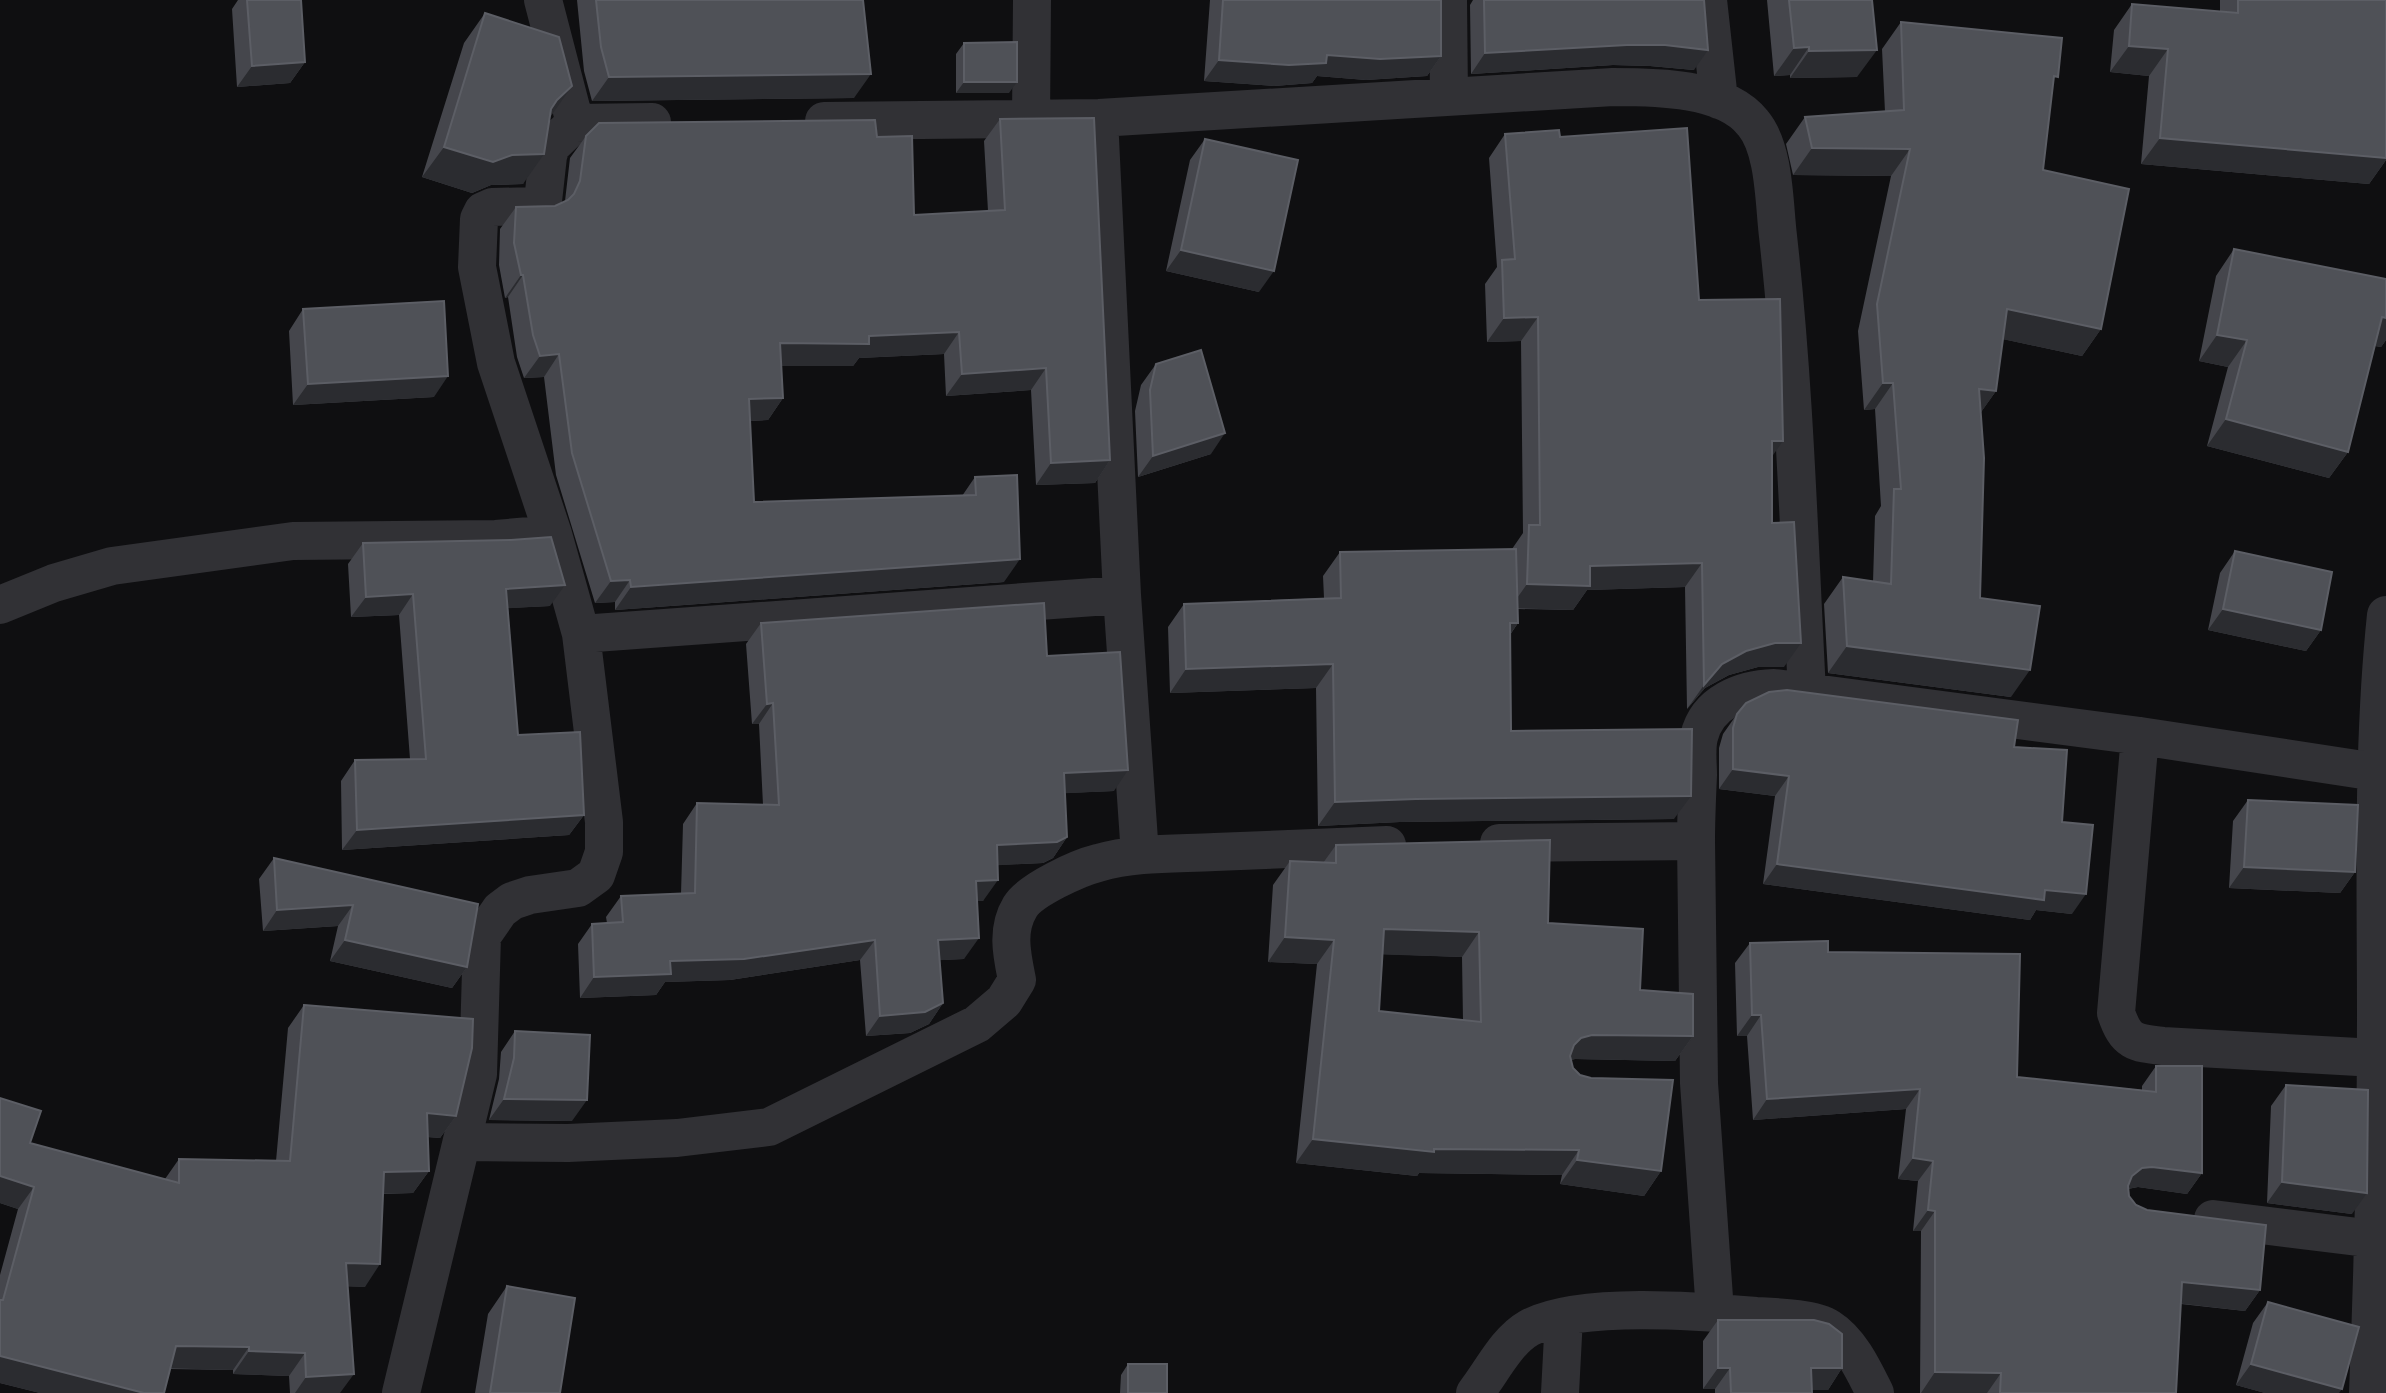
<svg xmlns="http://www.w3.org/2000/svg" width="2386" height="1393" font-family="Mulish,sans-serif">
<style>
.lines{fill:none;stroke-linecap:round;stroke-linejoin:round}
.minor{stroke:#313135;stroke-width:38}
.wall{fill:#45464c;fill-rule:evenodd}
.shaded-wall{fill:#2b2c30}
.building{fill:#4f5157;stroke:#5c5e65;stroke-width:2;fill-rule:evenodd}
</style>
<rect width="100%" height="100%" fill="#0f0f11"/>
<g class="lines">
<path class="minor" d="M1448,0L1449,96
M1708,0L1719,100
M1099,118L1122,595L1140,855
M1031,119L1032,0
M824,121L1099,118L1613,87C1655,87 1725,87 1753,123C1775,149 1774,204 1778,236C1795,388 1799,540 1807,692
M575,123L652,122
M553,534L581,634L1122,595
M0,605L54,583L112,566L293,541L496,539L553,534L496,363L477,267L479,219L483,211L492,207L538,206L543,201L548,156L551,146L575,123L543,0
M2140,736L2116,1013C2126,1042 2134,1043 2163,1046L2376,1058
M1696,841L1699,1083L1715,1312
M1499,843L1696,841C1696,819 1697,797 1698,775C1698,763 1696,749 1699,737C1707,702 1742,689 1774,688L2140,736L2376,772
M462,1142L568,1143L677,1138L769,1127L977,1024L1004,1001L1017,980C1012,955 1006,930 1020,907C1030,890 1078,868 1098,863C1136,852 1176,854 1215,852C1272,850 1329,847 1387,845
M2213,1219L2374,1239
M401,1393L478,1074L482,936L500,910L512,901L530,895L578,888L596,875L604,852V822L581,634
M1475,1393C1491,1373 1506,1341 1529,1328C1578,1301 1700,1311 1756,1316C1775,1317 1814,1318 1829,1328C1851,1342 1864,1371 1875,1393
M1560,1393L1564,1317
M2368,1393C2373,1268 2376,1143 2376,1017C2376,883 2372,749 2386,615"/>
</g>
<path class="wall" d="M238,0H301L305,62L290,83L237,87L232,9Z
M577,0H863L854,98L592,101L584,71Z
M1210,0H1441V56L1427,76L1366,80L1317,76L1312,83L1274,86L1204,81Z
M1473,0H1704L1694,70L1650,66L1613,65L1471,74L1470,5Z
M1767,0H1872L1857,77L1790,78V75L1774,76Z
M2220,0H2386V160L2369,184L2141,164L2149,76L2110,72L2114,30L2132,4L2220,12Z
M485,13L550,116L523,184L491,185L472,193L422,177L464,43Z
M1901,22L2053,84L2043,170L2101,329L2082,356L2003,339L1996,391L1981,412L1980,598L2011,697L1828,673L1824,604L1843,577L1873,582L1875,516L1881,506L1875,409L1864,410L1858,331L1891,176L1793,175L1786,144L1805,117L1885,112L1882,49Z
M964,43L1009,93H956V54Z
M1000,119L1110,460L1095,483L1036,485L1031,390L946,396L944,354L859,358L853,366H781L783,398L768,420L750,421L754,502L962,496L975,477L1004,582L615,610V602L595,603L556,475L544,377L524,378L517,357L508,297L505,298L499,265L500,229L516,207L555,206L565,201L570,158L586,136L877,137L914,215L988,211L984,141Z
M1505,134L1560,137L1699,300L1772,457V523L1784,667H1758L1729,675L1705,688L1687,709L1685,587L1587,590L1573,610L1518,609V623L1510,635L1511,731L1674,819L1400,822L1318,826L1316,688L1170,693L1168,627L1184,604L1324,598L1323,576L1340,552L1512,549L1523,533L1521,341L1487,342L1485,284L1497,267L1489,158Z
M1205,139L1259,292L1166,271L1190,160Z
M2234,249L2386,279V340L2381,347L2375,346L2348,452L2329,478L2207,446L2228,367L2199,361L2216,276Z
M303,309L434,397L293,405L289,331Z
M1156,364L1211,454L1138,477L1135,411L1141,385Z
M363,543L550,606L508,608L518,735L584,815L569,835L342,850L341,781L355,760L410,759L399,615L351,617L348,564Z
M2235,551L2321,630L2306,651L2208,630L2220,573Z
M761,623L1047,656L1114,791L1065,793L1067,837L1053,858L1043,863L997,865L983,901H977L964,959L940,960L943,1003L929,1024L910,1033L866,1036L860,960L730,980L665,982L656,995L580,998L578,944L592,924L607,923L606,917L621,896L681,894L683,824L697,803L763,805L759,724H752L746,644Z
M1737,714L2014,747L2062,822L2072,914L2036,910L2030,920L1763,884L1775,796L1719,789V748L1723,734Z
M2248,800L2355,872L2340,893L2229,888L2233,821Z
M1336,845L1548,923L1640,990L1693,1036L1675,1061L1575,1059L1571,1060L1573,1068L1661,1171L1644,1196L1560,1184L1562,1175L1419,1173L1417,1176L1296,1163L1317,964L1268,962L1273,885L1290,861L1323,863ZM1383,954L1462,957L1463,1020L1379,1011Z
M274,858L467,967L452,988L330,961L338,926L263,931L259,879Z
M1750,943L1828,952L2017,1077L2142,1090V1086L2156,1066L2202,1173L2187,1194L2138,1187L2128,1189L2129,1196L2136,1205L2260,1290L2245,1311L2181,1304L2176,1393H1920L1921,1231H1913L1918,1181L1898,1179L1906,1109L1753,1120L1747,1036H1737L1735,963Z
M304,1005L456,1116L440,1138L428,1137L429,1171L413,1193L383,1194L365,1287L347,1286L340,1393H290L289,1376L233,1374V1370L170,1369L164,1393H40L0,1383V1275L18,1209L0,1203V1098L30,1143L165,1179L179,1159L276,1161L288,1028Z
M515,1031L572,1121L489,1120L499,1079L501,1052Z
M2286,1085L2352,1214L2267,1203L2271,1106Z
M507,1286L560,1393H475L488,1314Z
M2268,1302L2339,1393H2265L2236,1385L2253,1323Z
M1718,1320L1842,1368L1828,1390H1812V1393H1715V1389H1703V1341Z
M1128,1364L1167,1393H1120L1121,1375Z"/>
<path class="shaded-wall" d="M1627,45H1665L1708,50L1694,70L1650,66L1613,65L1471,74L1485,53Z
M2129,46L2168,49L2149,76L2110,72Z
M1809,47L1790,75L1774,76L1794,48Z
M1877,50L1857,77L1790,78L1809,51Z
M1327,55L1441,56L1427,76L1366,80L1317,76L1312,83L1274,86L1204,81L1219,60Z
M305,62L290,83L237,87L252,66Z
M871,74L854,98L592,101L609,77Z
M964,82H1017L1009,93H956Z
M572,86L551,116L536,130L557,100Z
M2160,138L2386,158V160L2369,184L2141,164Z
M444,147L512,155L544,154L523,184L491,185L472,193L422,177Z
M1812,148L1910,149L1891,176L1793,175Z
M1181,250L1274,271L1259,292L1166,271Z
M521,275H523L508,297L505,298Z
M2007,309L2101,329L2082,356L1988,336Z
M1538,317L1521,341L1487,342L1504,318Z
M2382,317L2386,318V340L2381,347L2364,344Z
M959,332L944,354L859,358L853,366H765L780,343L869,336Z
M2217,335L2247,340L2228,367L2199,361Z
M559,354L544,377L524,378L540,356Z
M1046,368L1031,390L946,396L962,374Z
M448,376L434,397L293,405L308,384Z
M1883,383H1893L1875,409L1864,410Z
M1979,389L1996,391L1977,418Z
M783,398L768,420L733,422L749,399Z
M2226,419L2348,452L2329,478L2207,446Z
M1225,433L1211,454L1138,477L1153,456Z
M1772,441H1783L1766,465Z
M1110,460L1095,483L1036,485L1051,463Z
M1020,559L1004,582L615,610L631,587Z
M1702,563L1685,587L1587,590L1573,610L1510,608L1527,584L1590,566Z
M630,580L615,602L595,603L611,581Z
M565,585L550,606L492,609L506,589Z
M413,594L399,615L351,617L366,597Z
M2223,609L2321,630L2306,651L2208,630Z
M1510,623H1518L1501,647Z
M1775,643H1801L1784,667H1758L1729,675L1705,688L1687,709L1704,685L1722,664L1746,651Z
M1847,646L2030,670L2011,697L1828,673Z
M1333,664L1316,688L1170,693L1186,669Z
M773,703L759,724H752L767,704Z
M1733,769L1789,776L1775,796L1719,789Z
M1128,770L1114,791L1049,794L1064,773Z
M1691,796L1674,819L1400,822L1318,826L1335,802L1416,799Z
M584,815L569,835L342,850L357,830Z
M1067,837L1053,858L1043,863L982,866L997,845Z
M1777,864L2045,890L2086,894L2072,914L2036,910L2030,920L1763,884Z
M2244,867L2355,872L2340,893L2229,888Z
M998,880L983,901H961L976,881Z
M353,905L338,926L263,931L277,910Z
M1384,929L1479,932L1462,957L1367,954Z
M1285,937L1334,940L1317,964L1268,962Z
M979,938L964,959L923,961L938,940Z
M345,940L467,967L452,988L330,961Z
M875,940L860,960L730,980L665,982L656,995L580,998L594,977L670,961Z
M943,1003L929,1024L910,1033L866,1036L880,1016Z
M1752,1015H1761L1747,1036H1737Z
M1592,1035L1693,1036L1675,1061L1575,1059L1564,1062L1574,1045L1581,1038Z
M1920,1089L1906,1109L1753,1120L1767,1099Z
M504,1099L587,1100L572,1121L489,1120Z
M427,1113L456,1116L440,1138L412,1136Z
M1313,1139L1579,1150L1562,1175L1419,1173L1417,1176L1296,1163Z
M1913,1158L1933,1161L1918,1181L1898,1179Z
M1577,1160L1661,1171L1644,1196L1560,1184Z
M2152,1167L2202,1173L2187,1194L2138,1187L2127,1189L2132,1176L2142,1168Z
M429,1171L413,1193L368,1194L384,1172Z
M0,1176L34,1187L18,1209L0,1203Z
M2282,1182L2367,1193L2352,1214L2267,1203Z
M1928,1210L1935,1211L1921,1231H1913Z
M346,1263L380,1264L365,1287L330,1286Z
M2182,1282L2260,1290L2245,1311L2167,1302Z
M176,1346L249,1347L233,1370L160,1368Z
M249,1351L305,1353L289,1376L233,1374Z
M0,1356L144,1393H40L0,1383Z
M2251,1364L2342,1389L2339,1393H2265L2236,1385Z
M1718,1368H1730L1715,1389H1703Z
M1811,1368H1842L1828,1390H1796Z
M1935,1372L2001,1373L1987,1393H1921Z
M354,1374L340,1393H295L306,1377Z"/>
<path class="building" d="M247,0H301L305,62L252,66Z
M596,0H863L871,74L609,77L601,47Z
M1223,0H1441V56L1380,59L1327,55L1326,63L1289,65L1219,60Z
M1484,0H1704L1708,50L1665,45H1627L1485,53Z
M1789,0H1872L1877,50L1809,51V47L1794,48Z
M2238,0H2386V158L2160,138L2168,49L2129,46L2132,4L2238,13Z
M485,13L559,37L572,86L557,100L551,109L544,154L512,155L493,162L444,147Z
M1901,22L2062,38L2058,77L2054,76L2043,170L2129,189L2101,329L2007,309L1996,391L1979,389L1984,458L1980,598L2040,606L2030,670L1847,646L1843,577L1891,584L1894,489H1901L1893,383H1883L1877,304L1910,149L1812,148L1805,117L1904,110Z
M1017,42V82H964V43Z
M1094,118L1110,460L1051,463L1046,368L962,374L959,332L869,336V344L780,343L783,398L749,399L754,502L976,495L975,477L1017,475L1020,559L631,587L630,580L611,581L572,453L559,354L540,356L533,335L523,275H521L514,243L516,207L555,206L568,200L574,194L580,181L586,136L599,123L875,120L877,137L912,136L914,215L1005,210L1000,119Z
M1687,128L1699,300L1780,299L1783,441H1772V523L1794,522L1801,643H1775L1746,651L1722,664L1704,685L1702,563L1590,566V586L1527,584L1529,525H1540L1538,317L1504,318L1502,260L1515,259L1505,134L1559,130L1560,137Z
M1205,139L1298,160L1274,271L1181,250Z
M2234,249L2386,279V318L2382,317L2348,452L2226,419L2247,340L2217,335Z
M444,301L448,376L308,384L303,309Z
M1201,350L1225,433L1153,456L1150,390L1156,364Z
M551,537L565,585L506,589L518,735L580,732L584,815L357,830L355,760L426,759L413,594L366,597L363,543L511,540Z
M1516,549L1518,623H1510L1511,731L1692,729L1691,796L1416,799L1335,802L1333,664L1186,669L1184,604L1341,598L1340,552Z
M2235,551L2332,572L2321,630L2223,609Z
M1044,603L1047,656L1120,652L1128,770L1064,773L1067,837L1057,842L997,845L998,880L976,881L979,938L938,940L943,1003L925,1012L880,1016L875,940L744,959L670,961L671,974L594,977L592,924L623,922L621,896L695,893L697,803L779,805L773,703L767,704L761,623Z
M1787,690L2018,720L2014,747L2067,750L2062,822L2093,825L2086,894L2045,890L2044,900L1777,864L1789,776L1733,769V728L1737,714L1746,703L1769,692Z
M2248,800L2358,805L2355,872L2244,867Z
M1550,840L1548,923L1643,929L1640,990L1693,994V1036L1592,1035L1581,1038L1574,1045L1570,1056L1573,1068L1580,1075L1591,1078L1673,1080L1661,1171L1577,1160L1579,1150L1434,1149V1152L1313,1139L1334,940L1285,937L1290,861L1336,863V845ZM1384,929L1479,932L1481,1022L1379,1011Z
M274,858L478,904L467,967L345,940L353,905L277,910Z
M1828,941V952L2020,954L2017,1077L2156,1092V1066H2202V1173L2152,1167L2142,1168L2132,1176L2128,1186L2129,1196L2136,1205L2147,1210L2266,1225L2260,1290L2182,1282L2176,1393H2000L2001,1373L1935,1372V1211L1928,1210L1933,1161L1913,1158L1920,1089L1767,1099L1761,1015H1752L1750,943Z
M304,1005L473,1019L472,1048L456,1116L427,1113L429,1171L384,1172L380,1264L346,1263L354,1374L306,1377L305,1353L249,1351V1347L176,1346L164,1393H144L0,1356V1300H3L34,1187L0,1176V1098L41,1111L30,1143L179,1183V1159L290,1161Z
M515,1031L590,1035L587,1100L504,1099L514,1058Z
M2286,1085L2368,1090L2367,1193L2282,1182Z
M507,1286L575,1298L560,1393H490Z
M2268,1302L2359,1327L2342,1389L2251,1364Z
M1718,1320H1814L1829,1324L1842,1334V1368H1811L1812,1393H1731L1730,1368H1718Z
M1128,1364H1167V1393H1128Z"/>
</svg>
